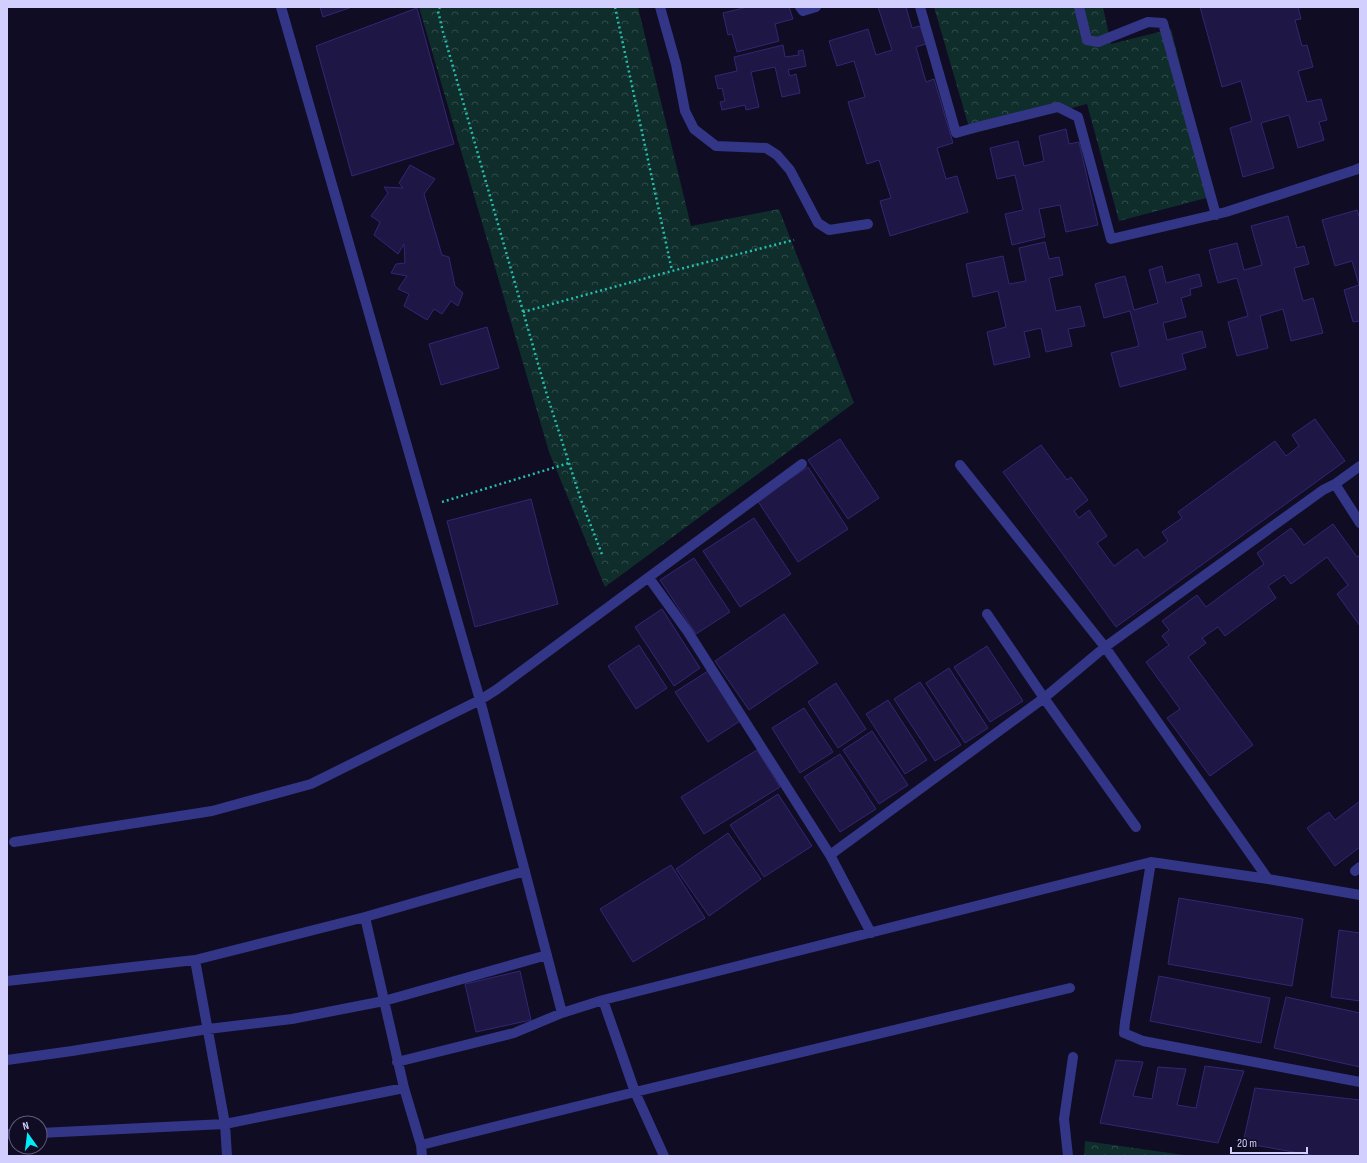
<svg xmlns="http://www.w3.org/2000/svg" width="1367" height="1163" font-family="'Sofia Sans Condensed',sans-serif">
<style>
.park{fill:url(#park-crowns)}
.building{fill:#1e1746;stroke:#322774}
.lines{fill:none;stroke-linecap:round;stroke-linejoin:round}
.path{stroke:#25bdac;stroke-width:2.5;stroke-dasharray:2 3;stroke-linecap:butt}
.minor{stroke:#333586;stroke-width:10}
</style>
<defs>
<pattern id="park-crowns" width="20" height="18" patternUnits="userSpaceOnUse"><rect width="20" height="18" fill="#0f2e2b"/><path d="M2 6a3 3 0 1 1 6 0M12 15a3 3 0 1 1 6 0" fill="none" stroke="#314b4b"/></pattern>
</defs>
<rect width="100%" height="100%" fill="#0f0c24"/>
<path class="park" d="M419,7H638L691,226L779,209L854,403L605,587L549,452Z
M934,7H1103L1111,44L1171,29L1214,196L1119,221L1087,104L971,134Z
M1085,1141L1191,1156H1084Z"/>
<path class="building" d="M320,7H352L323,17Z
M747,7H789L793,19L775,24L779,41L737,52L732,34L728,35L723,13Z
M878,7H906L912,28L920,26L926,44L916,47L926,82L934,79L953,143L937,148L946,179L957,176L968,212L890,236L880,201L891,198L879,160L867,164L848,102L865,97L854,61L837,66L829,41L868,29L876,55L892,50Z
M1200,7H1298L1301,19L1295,20L1302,46L1307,45L1313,67L1298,71L1307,102L1321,99L1327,120L1319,122L1324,140L1298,148L1289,115L1261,123L1274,168L1243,177L1230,128L1252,121L1241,81L1222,87Z
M417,8L454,144L352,176L316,46Z
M783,45L785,57L799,55L798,51L803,50L806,66L788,70L790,76L796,74L800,93L782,97L775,67L751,72L759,107L746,110L745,105L722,110L720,102L725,101L722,88L718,89L715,76L737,71L734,57Z
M1066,129L1069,144L1079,142L1098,225L1066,232L1060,205L1039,209L1045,237L1012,245L1005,214L1023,210L1015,175L997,179L990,148L1018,141L1024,166L1044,161L1039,136Z
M410,165L435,179L424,194L442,255L449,257L455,286L463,293L458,306L451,301L442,314L434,309L427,320L404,306L409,294L398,289L407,276L391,273L396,264L405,263L404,244L398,254L374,235L380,222L371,216L388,193L384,187L403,188L399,183Z
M1357,210L1360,219V321L1353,322L1344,290L1359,285L1352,261L1335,266L1322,220Z
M1288,216L1297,248L1304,246L1309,264L1294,268L1303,301L1313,298L1323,333L1291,341L1283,309L1260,316L1268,348L1237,356L1228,322L1248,316L1237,278L1218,283L1209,250L1237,243L1244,270L1262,265L1251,226Z
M1045,242L1049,259L1059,257L1063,275L1049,278L1056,311L1080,306L1085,326L1068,329L1072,346L1046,352L1041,328L1024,332L1030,357L994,365L987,332L1006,327L998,291L973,297L966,264L1003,256L1009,284L1026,281L1019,248Z
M1162,266L1166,283L1199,274L1202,286L1190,289L1191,295L1181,298L1186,317L1163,323L1167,340L1202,331L1206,347L1182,354L1186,369L1120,387L1111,353L1139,346L1130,311L1104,318L1095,284L1125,276L1134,310L1158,303L1149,270Z
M487,327L499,368L441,385L429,344Z
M1315,419L1345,461L1116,627L1003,472L1041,445L1067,480L1071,477L1088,500L1074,511L1079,518L1089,510L1107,536L1097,543L1114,566L1137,549L1144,558L1168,541L1162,532L1182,518L1178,512L1275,441L1286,456L1299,446L1292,435Z
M840,439L879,498L848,519L808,460Z
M808,467L848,529L798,562L757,500Z
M531,499L558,604L475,627L447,521Z
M754,518L791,574L740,607L703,551Z
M1333,524L1357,557L1360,555V626L1337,594L1348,585L1327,557L1291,584L1284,575L1268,586L1276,598L1225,636L1218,627L1202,638L1206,643L1188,657L1253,745L1210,776L1167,718L1180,709L1146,662L1169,645L1162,636L1169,630L1162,621L1197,595L1206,607L1264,564L1257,553L1291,528L1304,545Z
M694,558L730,612L696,634L660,580Z
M662,609L700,668L674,686L635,627Z
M784,614L818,663L749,710L715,661Z
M639,645L667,688L636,709L608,666Z
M987,646L1023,701L990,722L954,667Z
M949,668L988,728L965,743L926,683Z
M708,671L740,721L708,742L675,692Z
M920,682L961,745L935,761L894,699Z
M836,683L866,729L838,748L808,702Z
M888,700L927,760L905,774L866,714Z
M804,708L833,752L800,773L772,728Z
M872,731L908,785L879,804L843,750Z
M757,750L780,787L704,834L681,797Z
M840,754L876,809L840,832L804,777Z
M778,794L812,846L764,877L730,825Z
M1360,801V847L1335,866L1307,828L1329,812L1335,820Z
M728,833L761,879L709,916L676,869Z
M671,865L705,918L633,962L600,909Z
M1179,898L1303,919L1292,986L1168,964Z
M1339,930L1360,933V1001L1331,997Z
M520,971L531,1020L476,1032L465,984Z
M1159,976L1270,998L1261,1043L1150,1021Z
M1286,997L1360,1013V1067L1274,1048Z
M1116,1060L1143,1062L1133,1096L1152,1099L1158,1067L1186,1069L1177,1105L1196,1108L1205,1066L1244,1071L1218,1143L1100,1123Z
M1255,1088L1360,1100V1156H1316L1243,1143Z"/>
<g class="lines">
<path class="path" d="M440,7L438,11L443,32L547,395L581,500L603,557
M615,7L672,271
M523,312L672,271L794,240
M442,502L569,463"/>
<path class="minor" d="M281,7L480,700L562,1013L603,1000L1151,862L1268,879L1360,895
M660,7L676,64L685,111L694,129L716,146L766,148L777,155L790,170L818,223L829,230L868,224
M800,7L803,11L816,7
M920,7L956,133L977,127L1058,107L1078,117L1111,239L1226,212L1355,170L1360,168
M1079,7L1087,40L1098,42L1148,22L1163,23L1216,215
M960,465L1105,647L1268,879
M1335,484L1360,523
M649,578L688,632L830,855L871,933
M987,614L1044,698L1136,827
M14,842L212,811L311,784L480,700L496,690L802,464
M830,855L1044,698L1105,647L1323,490L1335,484L1360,466
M1151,862L1125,1022L1124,1033L1143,1041L1360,1082
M1355,871L1360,867
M365,917L525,871
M195,960L225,1124L227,1156
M7,981L195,960L365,917L404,1088L421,1145L422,1156
M603,1000L635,1092L664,1156
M7,1060L72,1051L208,1029L292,1019L384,1001L547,955
M397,1062L514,1033L562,1013
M40,1133L225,1124L404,1088
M7,1134H16
M421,1145L635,1092L1070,988
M1068,1156L1064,1119L1073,1057"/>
</g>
<rect width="1367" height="1163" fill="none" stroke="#d2cfff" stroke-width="16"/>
<g transform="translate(28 1135) rotate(346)"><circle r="19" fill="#0f0c24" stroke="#5d5a7c"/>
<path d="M0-3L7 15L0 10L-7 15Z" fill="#00eefa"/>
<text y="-6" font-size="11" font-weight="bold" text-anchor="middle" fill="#d2cfff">N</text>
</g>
<path d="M1231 1147v6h76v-6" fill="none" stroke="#d2cfff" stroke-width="2"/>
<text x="1237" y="1147" font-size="12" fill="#d2cfff" stroke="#0f0c24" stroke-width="3" paint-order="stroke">20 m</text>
</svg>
